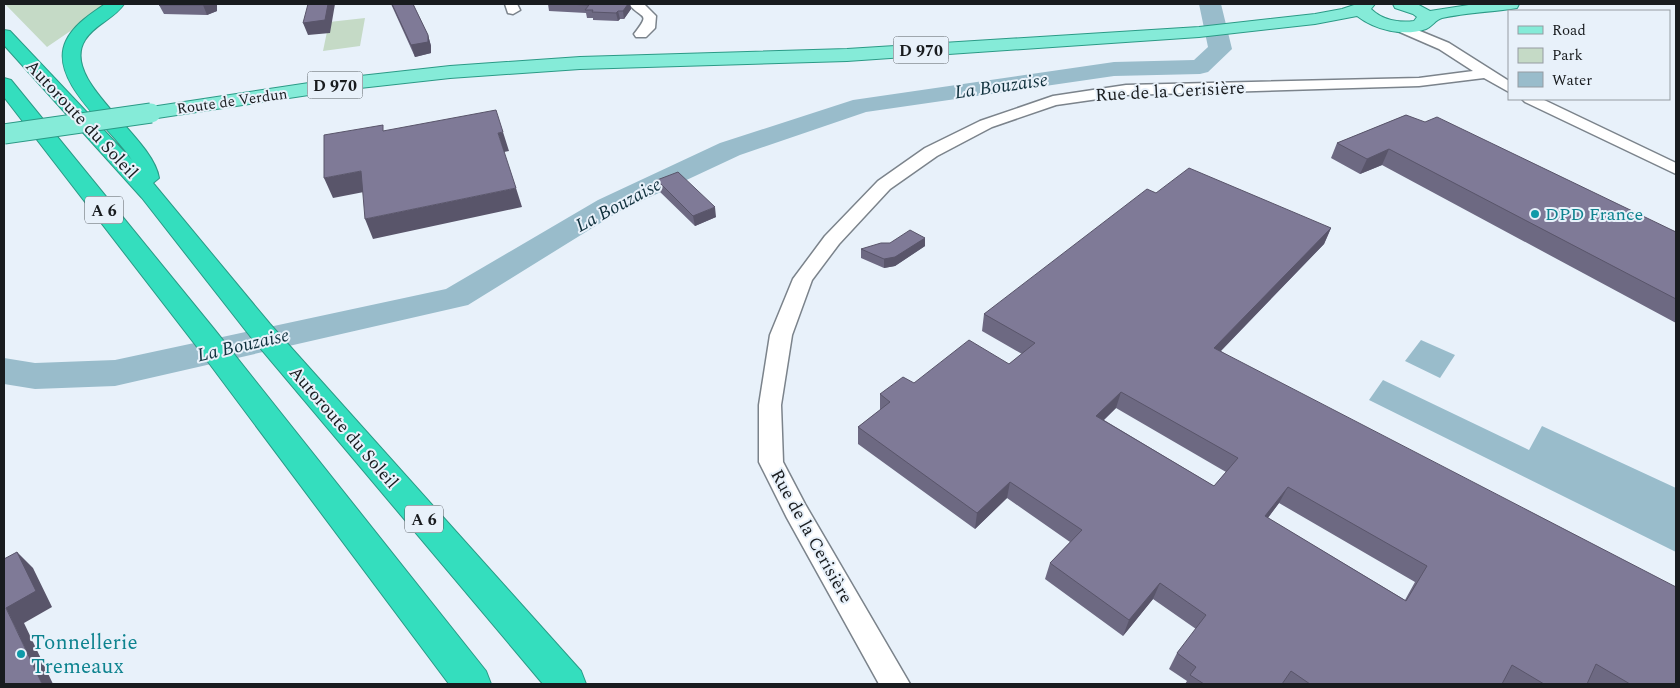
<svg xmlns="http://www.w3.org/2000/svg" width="1680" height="688" font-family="Spectral,serif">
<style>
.green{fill:#c5dac6}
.water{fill:#99bccb}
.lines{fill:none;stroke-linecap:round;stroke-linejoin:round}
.river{fill:#99bccb;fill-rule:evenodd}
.street-casing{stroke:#7b838b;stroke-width:3}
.primary-casing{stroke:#2b9a86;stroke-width:2}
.highway-casing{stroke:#2b9a86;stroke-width:2}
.street{fill:#fff;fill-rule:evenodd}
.primary{fill:#85ebd8;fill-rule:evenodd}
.highway{fill:#34debe;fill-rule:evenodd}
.primary-bridge-casing{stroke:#2b9a86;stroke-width:21;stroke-linecap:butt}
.primary-bridge{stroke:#85ebd8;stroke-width:19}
.wall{fill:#6d6982;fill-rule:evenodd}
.shaded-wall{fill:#59556a}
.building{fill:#7f7a97;stroke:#59556a;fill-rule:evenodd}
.culture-dot{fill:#0f9aa8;stroke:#e8f1fa;stroke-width:2}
.labels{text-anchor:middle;stroke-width:4;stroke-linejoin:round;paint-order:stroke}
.far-street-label{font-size:15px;fill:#191c1f;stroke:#e8f1fa}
.shield{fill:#e8f1fa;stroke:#575c61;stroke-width:1}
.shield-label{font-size:16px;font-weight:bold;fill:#191c1f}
.street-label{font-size:18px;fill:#191c1f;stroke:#e8f1fa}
.culture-label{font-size:18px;fill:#0d838f;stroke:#e8f1fa;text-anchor:start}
.water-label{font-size:19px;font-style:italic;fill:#0f303c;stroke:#e8f1fa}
.near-culture-label{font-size:21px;fill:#0d838f;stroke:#e8f1fa;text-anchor:start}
</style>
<rect width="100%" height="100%" fill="#e8f1fa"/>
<path class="green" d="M5,4H110L47,47Z
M365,18L360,46L323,51L329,22Z"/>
<path class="water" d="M1421,340L1455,355L1440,378L1405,361Z
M1383,380L1529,450L1542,426L1676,488V552L1369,400Z"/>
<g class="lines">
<path class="river" d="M1199,4H1221L1232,49L1208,72L1200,74L1114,76L866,112L740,155L618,212L468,305L115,386L35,389L4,384V358L35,363L115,360L446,289L598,200L720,143L853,100L1114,62L1194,60L1208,47Z"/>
<defs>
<path id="street" d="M505,4H517L520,10L513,14L508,13Z
M629,4H644L656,16L655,28L646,37H636L634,34C652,11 641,20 629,4Z
M1398,22L1449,43L1509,81V92L1484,78L1419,86L1126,95L1056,105L992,127L937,156L890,189L839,244L812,280L792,335L781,405L783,462L805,504L910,684H879L787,518L759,462V405L770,335L793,279L825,236L878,181L925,148L980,121L1053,96L1126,85L1419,78L1473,71L1439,49L1393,29L1391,26Z
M1522,99H1542L1676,163V174L1525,102Z"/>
<path id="primary" d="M1357,4H1375L1371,9C1382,20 1399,23 1414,21L1417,17L1413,14L1395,8L1393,4H1417L1430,11L1475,4H1519L1517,8L1511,9C1489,12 1464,13 1442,18C1435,20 1433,26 1426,29C1404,37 1375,30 1357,16L1315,24L1199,37L847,61L580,69L450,78L342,90L151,119L144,117L141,113L144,109L151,107L342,78L450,66L580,57L847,49L1199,27L1315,14L1342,9Z"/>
<path id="highway" d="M105,4H124C114,19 95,24 85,40C59,81 153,136 159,178L153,183L270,324L581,671L586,684H543L250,336L142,198L4,45V30L10,31L132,160C113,129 47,81 66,41C74,24 91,14 105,4Z
M4,78L11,80L214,329L486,671L491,684H449L194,343L4,97Z"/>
</defs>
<use href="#street" class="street-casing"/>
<use href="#primary" class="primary-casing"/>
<use href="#highway" class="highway-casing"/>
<use href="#street" class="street"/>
<use href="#primary" class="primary"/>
<use href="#highway" class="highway"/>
<defs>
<path id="primary-bridge" d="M4,134L151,113"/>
</defs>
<use href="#primary-bridge" class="primary-bridge-casing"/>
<use href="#primary-bridge" class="primary-bridge"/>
</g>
<path class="wall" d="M217,4V11L207,15L164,14L159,5Z
M391,4H413L428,35L431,46V53L415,57Z
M548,4H630L631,9L624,19H620L618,21L593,20V18H587L586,13L549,11Z
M1406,115L1676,232V323L1382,165L1360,174L1331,158L1337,143Z
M657,180L716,217L695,226L658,190Z
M1156,193L1331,228L1324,244L1221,351L1676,684H1185L1187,681L1169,669L1177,653L1196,629L1153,599L1123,636L1045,579L1050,563L1070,542L1007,498L975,529L858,444V427L880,410V394L914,383L1009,364L1022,354L982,331L984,314ZM1116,408L1226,472L1214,486L1104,420ZM1279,503L1415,582L1405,600L1268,518Z
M925,246L895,266L884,268L861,258V249Z"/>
<path class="shaded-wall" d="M207,4H217V11L207,15L203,5Z
M328,4H335L330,33L308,35L303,23Z
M628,4H630L631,9L624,19L623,11Z
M618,11L620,19L618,21L616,13Z
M428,35L431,46V53L415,57L411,45Z
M503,132L509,151L504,152L498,133Z
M1389,149L1382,165L1360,174L1367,159Z
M361,171L369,191L333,198L324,178Z
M516,188L522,207L373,239L365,219Z
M715,207L716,217L695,226L693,216Z
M1331,228L1324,244L1208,364L1214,348Z
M925,238V246L895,266L884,268V259Z
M1121,392L1116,408L1091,432L1096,416Z
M1010,482L1007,498L975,529L977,513Z
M1288,487L1279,503L1256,533L1265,516Z
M17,552L33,568L52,607L24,623L53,684H42L6,608Z
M1160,583L1153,599L1123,636L1129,620Z"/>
<path class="building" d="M162,4H207L203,5H159Z
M308,4H328L325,20L303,23Z
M392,4H413L428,35V42L411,45Z
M564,4H628L623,11H618L616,13L592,12L593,10H585L589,5Z
M496,110L503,132L498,133L516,188L365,219L361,171L324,178V135L383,125V131Z
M1406,115L1425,122L1437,117L1676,232V299L1389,149L1367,159L1337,143Z
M1189,168L1331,228L1214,348L1676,587V684H1630L1596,664L1587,684H1544L1512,665L1502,684H1310L1291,671L1282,684H1204L1190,675L1196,667L1177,653L1206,615L1160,583L1129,620L1050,563L1082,530L1010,482L977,513L858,427L890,402L880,394L903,377L914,383L969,340L1009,364L1035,343L984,314L1147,189L1156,193ZM1121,392L1238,458L1214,486L1096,416ZM1288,487L1427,566L1406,601L1265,516Z
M678,172L715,207L693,216L657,180Z
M910,230L925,238L895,257L884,259L861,249L881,243H890Z
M17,552L36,591L6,608L42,684H4V559Z"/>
<g class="culture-dot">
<circle cx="1535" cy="214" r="5"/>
<circle cx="21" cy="654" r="5"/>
</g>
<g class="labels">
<g class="far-street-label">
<text transform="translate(232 101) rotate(-8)" y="5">Route de Verdun</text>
</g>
<g class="shield">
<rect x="893.5" y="36.5" width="55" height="27" rx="4"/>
<rect x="307.5" y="71.5" width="55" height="27" rx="4"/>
<rect x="85" y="196.5" width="38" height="27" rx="4"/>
<rect x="405" y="505.5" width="38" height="27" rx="4"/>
</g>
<g class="shield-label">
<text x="921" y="56">D 970</text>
<text x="335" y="91">D 970</text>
<text x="104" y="216">A 6</text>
<text x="424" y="525">A 6</text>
</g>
<g class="street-label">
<text transform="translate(1170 91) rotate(-3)" y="6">Rue de la Cerisière</text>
<text transform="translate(82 119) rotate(47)" y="6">Autoroute du Soleil</text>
<text transform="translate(344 427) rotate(49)" y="6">Autoroute du Soleil</text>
<text transform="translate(812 536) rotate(61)" y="6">Rue de la Cerisière</text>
</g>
<g class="culture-label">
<text x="1545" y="220">DPD France</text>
</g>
<g class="water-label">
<text transform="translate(1001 85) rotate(-8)" y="7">La Bouzaise</text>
<text transform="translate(618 204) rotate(-28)" y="7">La Bouzaise</text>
<text transform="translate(243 344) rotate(-13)" y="7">La Bouzaise</text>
</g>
<g class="near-culture-label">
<text x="31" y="649">Tonnellerie<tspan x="31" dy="24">Tremeaux</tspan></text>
</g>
</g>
<rect width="1680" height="688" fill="none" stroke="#191c1f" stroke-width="10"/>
<rect x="1508" y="10" width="162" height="90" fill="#e8f1fa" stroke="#959ca2"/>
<rect x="1518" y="26" width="25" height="8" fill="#85ebd8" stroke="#959ca2"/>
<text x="1552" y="35" font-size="15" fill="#191c1f">Road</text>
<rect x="1518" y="48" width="25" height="15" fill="#c5dac6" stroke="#959ca2"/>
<text x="1552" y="60" font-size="15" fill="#191c1f">Park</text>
<rect x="1518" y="72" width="25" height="15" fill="#99bccb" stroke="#959ca2"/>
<text x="1552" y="85" font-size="15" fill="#191c1f">Water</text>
</svg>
